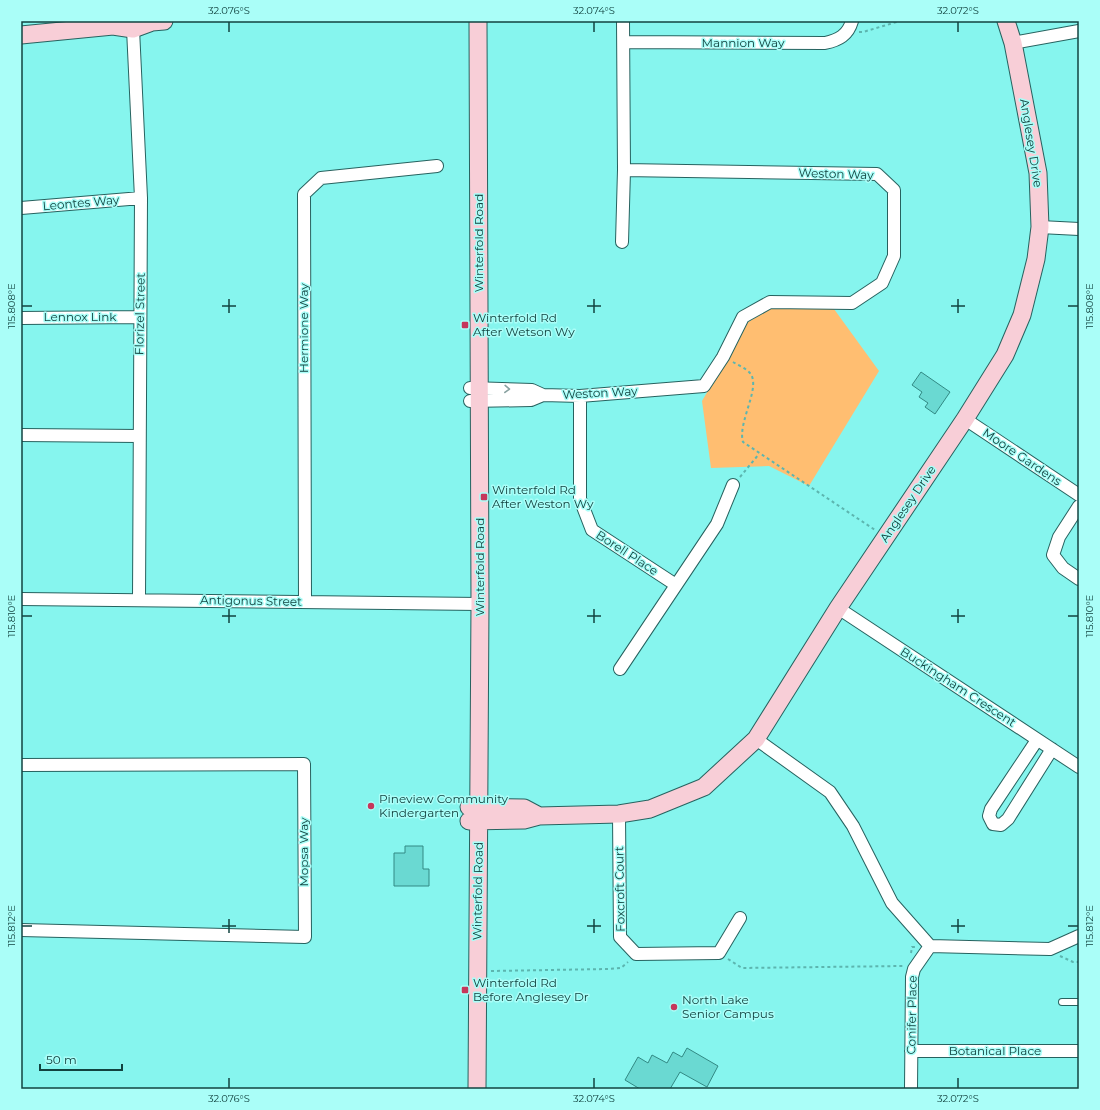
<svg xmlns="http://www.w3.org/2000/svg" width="1100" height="1110" font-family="Montserrat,sans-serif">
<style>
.green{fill:#ffbe71}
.building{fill:#6ad9d2;stroke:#328984}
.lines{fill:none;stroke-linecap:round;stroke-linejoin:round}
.lane-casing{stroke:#27625f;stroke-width:8}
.street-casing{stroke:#27625f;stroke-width:14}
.secondary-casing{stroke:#27625f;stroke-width:19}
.path{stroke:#5cb5af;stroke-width:2;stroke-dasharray:3 3;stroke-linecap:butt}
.lane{stroke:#fff;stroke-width:6}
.street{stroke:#fff;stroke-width:12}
.secondary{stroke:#f8ced7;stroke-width:17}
.oneway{stroke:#88a1a0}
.ticks{fill:none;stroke:#124340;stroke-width:1.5}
.poi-dot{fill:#c6365b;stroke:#aafef8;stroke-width:1.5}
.labels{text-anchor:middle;stroke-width:3;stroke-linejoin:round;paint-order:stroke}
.street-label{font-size:12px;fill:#124340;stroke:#aafef8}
.poi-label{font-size:12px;fill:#124340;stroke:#aafef8;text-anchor:start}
.neatline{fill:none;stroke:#124340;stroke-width:1.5}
.ticks-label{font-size:10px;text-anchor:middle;fill:#124340}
</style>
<rect width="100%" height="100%" fill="#86f5ee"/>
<path class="green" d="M770,309H834L879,371L809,486L769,466L711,468L702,401L748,322Z"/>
<path class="building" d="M921,372L950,392L935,414L925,407L928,403L919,397L922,392L912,385Z
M405,846H423V869H429V886H394V853H405Z
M687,1048L718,1066L707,1087L680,1072L670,1089H640L625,1080L638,1057L648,1063L652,1055L667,1063L673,1052L682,1057Z"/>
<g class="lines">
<defs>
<path id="lane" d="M1062,1002H1079"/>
<path id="street" d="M133,29L141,198L139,600
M624,42L825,43C839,40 848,35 852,21
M1013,43L1079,31
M21,208L141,198
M1040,227L1079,229
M622,242L624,170L623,21
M21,318L140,317
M470,388L532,390L543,395L580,396L704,386L723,357L743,317L770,302L852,303L882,283L894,256V190L877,174L624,170
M580,396V499L592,530L676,585
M470,401L531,400L543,395
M965,419L1079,495
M21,435L139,436
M1079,506L1059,537L1053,555L1063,568L1079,579
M21,599L480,604
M305,602L304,194L321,178L437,166
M838,608L1079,767
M620,669L717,524L733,485
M756,739L830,792L853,826L892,903L930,946L1050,949L1079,936
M1037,740L991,809L989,816L993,824L1001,825L1008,819L1052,749
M21,765L304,764L305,937L21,930
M619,814L620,937L636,954L719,953L740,918
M911,1051H1079
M911,1089L912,977L914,969L930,946"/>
<path id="secondary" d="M21,35L113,26L133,29L152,22L164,21
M469,807L524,808L539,816
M469,821L524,820L539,816L619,814L650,809L704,787L756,739L838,608L965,419L1005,355L1022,315L1036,259L1040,227L1038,173L1013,43L1006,21
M477,1089L480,604L478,21"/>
</defs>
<use href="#lane" class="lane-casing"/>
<use href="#street" class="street-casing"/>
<use href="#secondary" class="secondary-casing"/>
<path class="path" d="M859,32H863L900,21
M733,362C738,365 745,368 749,372C763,385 737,422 743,442L875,530
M740,477L759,454
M911,953L912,947H915
M1060,956L1073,962H1079
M728,959L742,968L903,966
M491,971L608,969L621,968L628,962"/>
<use href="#lane" class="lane"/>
<use href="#street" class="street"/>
<use href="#secondary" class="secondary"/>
</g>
<defs><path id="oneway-chevron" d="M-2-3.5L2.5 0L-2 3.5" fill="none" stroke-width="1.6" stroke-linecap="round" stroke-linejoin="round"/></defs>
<use class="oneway" href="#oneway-chevron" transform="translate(507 389) rotate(2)"/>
<path class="ticks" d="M229,22V32M594,22V32M958,22V32M229,299V313M594,299V313M958,299V313M22,306H32M222,306H236M587,306H601M951,306H965M1068,306H1078M229,609V623M594,609V623M958,609V623M22,616H32M222,616H236M587,616H601M951,616H965M1068,616H1078M229,919V933M594,919V933M958,919V933M22,926H32M222,926H236M587,926H601M951,926H965M1068,926H1078M229,1078V1088M594,1078V1088M958,1078V1088"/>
<g class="poi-dot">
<rect x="461" y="321" width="8" height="8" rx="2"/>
<rect x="480" y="493" width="8" height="8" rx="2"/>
<circle cx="371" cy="806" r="4"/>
<rect x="461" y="986" width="8" height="8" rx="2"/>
<circle cx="674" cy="1007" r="4"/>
</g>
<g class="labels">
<g class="street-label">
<text x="743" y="47">Mannion Way</text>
<text transform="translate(1031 143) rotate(81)" y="4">Anglesey Drive</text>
<text transform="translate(836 174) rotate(2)" y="4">Weston Way</text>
<text transform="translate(81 203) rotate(-5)" y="4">Leontes Way</text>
<text transform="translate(479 243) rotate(-90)" y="4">Winterfold Road</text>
<text transform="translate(140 314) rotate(-89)" y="4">Florizel Street</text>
<text x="80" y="321">Lennox Link</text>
<text transform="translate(304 328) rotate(-90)" y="4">Hermione Way</text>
<text transform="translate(600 393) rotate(-3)" y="4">Weston Way</text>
<text transform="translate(1022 457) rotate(34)" y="4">Moore Gardens</text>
<text transform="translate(908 504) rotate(-56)" y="4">Anglesey Drive</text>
<text transform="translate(627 553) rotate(33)" y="4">Borell Place</text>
<text transform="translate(480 567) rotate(-90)" y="4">Winterfold Road</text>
<text transform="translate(251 601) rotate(1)" y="4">Antigonus Street</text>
<text transform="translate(958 687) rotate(33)" y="4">Buckingham Crescent</text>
<text transform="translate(304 852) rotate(-90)" y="4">Mopsa Way</text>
<text transform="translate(620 889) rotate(-91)" y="4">Foxcroft Court</text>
<text transform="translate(478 891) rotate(-89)" y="4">Winterfold Road</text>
<text transform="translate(912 1015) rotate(-89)" y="4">Conifer Place</text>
<text x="995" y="1055">Botanical Place</text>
</g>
<g class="poi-label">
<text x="473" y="322">Winterfold Rd<tspan x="473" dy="14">After Wetson Wy</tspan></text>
<text x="492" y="494">Winterfold Rd<tspan x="492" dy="14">After Weston Wy</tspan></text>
<text x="379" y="803">Pineview Community<tspan x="379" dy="14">Kindergarten</tspan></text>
<text x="473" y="987">Winterfold Rd<tspan x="473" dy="14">Before Anglesey Dr</tspan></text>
<text x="682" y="1004">North Lake<tspan x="682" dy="14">Senior Campus</tspan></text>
</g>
</g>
<rect width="1100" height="1110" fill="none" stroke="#aafef8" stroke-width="44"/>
<path d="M40 1064v6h82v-6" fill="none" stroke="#124340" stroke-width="2"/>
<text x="46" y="1064" font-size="12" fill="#124340" stroke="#aafef8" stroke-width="3" paint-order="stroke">50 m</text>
<rect x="22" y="22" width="1056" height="1066" class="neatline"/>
<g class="ticks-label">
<text x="229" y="14">32.076°S</text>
<text x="594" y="14">32.074°S</text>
<text x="958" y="14">32.072°S</text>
<text transform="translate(1089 306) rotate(-90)" y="4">115.808°E</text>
<text transform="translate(11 306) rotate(-90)" y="4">115.808°E</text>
<text transform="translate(1089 616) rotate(-90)" y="4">115.810°E</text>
<text transform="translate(11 616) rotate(-90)" y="4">115.810°E</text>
<text transform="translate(1089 926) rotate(-90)" y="4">115.812°E</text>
<text transform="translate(11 926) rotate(-90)" y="4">115.812°E</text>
<text x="229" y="1102">32.076°S</text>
<text x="594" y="1102">32.074°S</text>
<text x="958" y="1102">32.072°S</text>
</g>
</svg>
